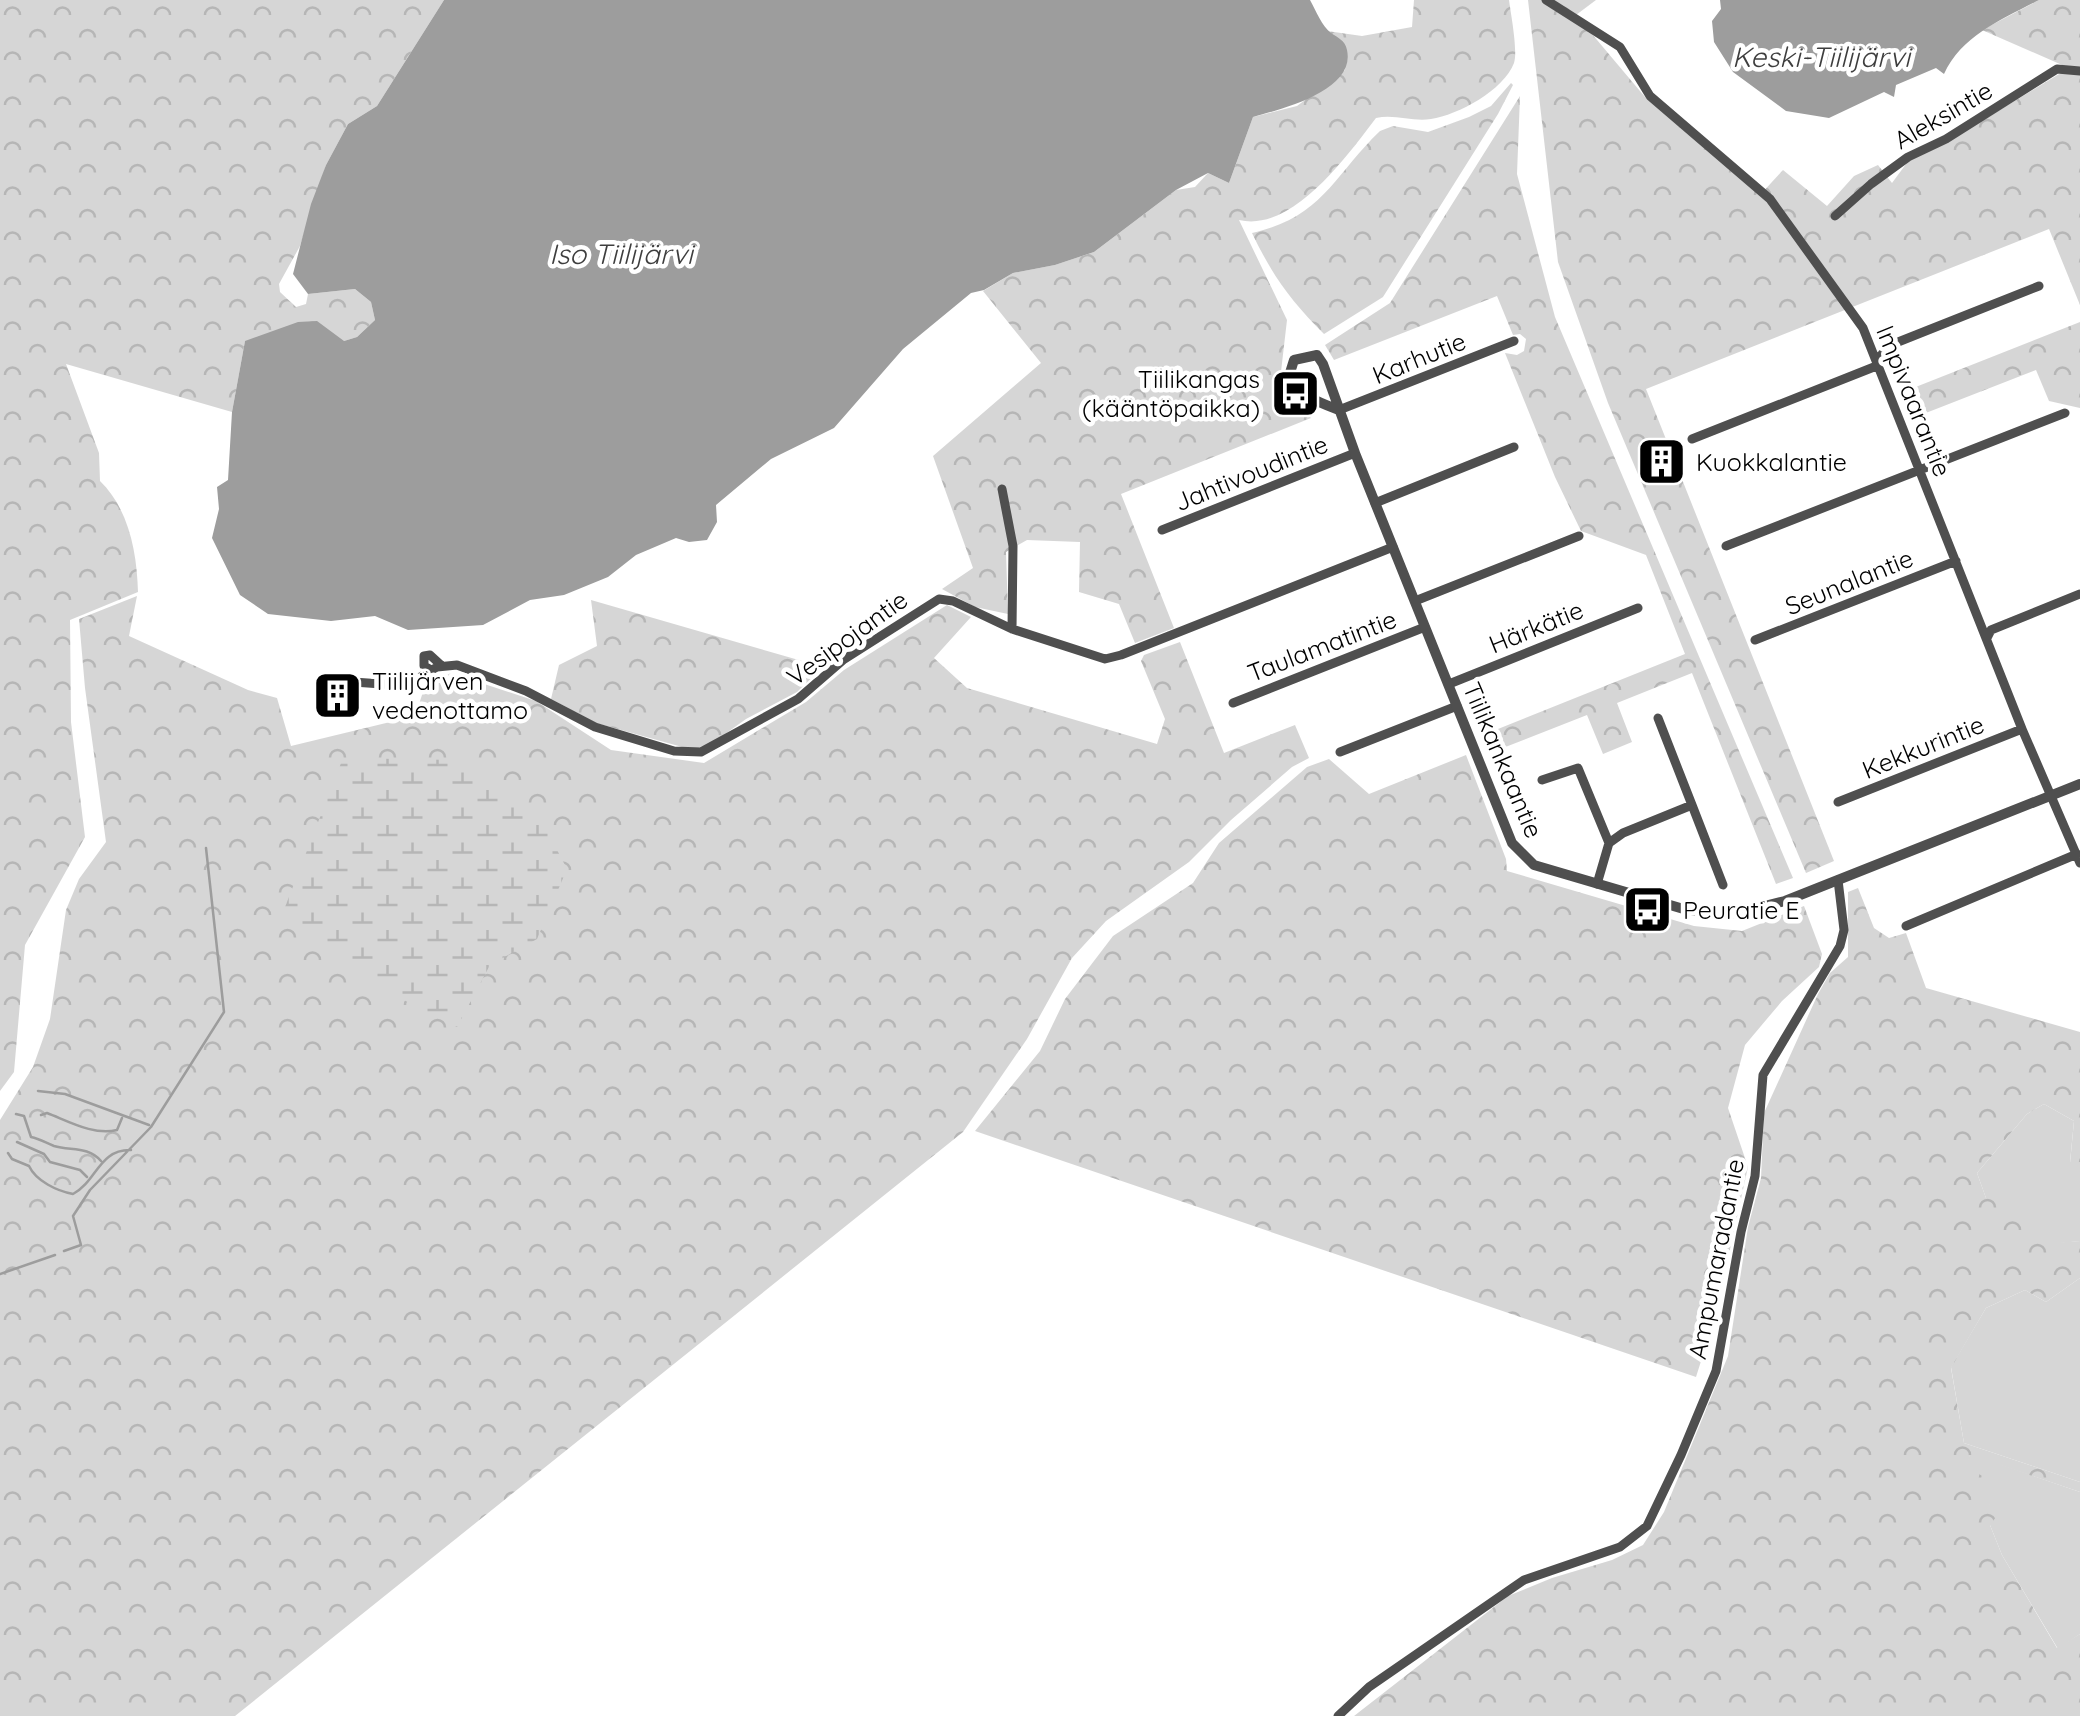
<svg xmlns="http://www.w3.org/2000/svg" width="2080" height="1716" font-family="Quicksand,sans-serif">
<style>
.green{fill:#d6d6d6}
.forest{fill:url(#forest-crowns)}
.wetland{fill:url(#wetland-marsh)}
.water{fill:#9d9d9d}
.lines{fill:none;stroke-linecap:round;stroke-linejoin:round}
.stream{stroke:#9d9d9d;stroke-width:2.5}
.minor{stroke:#4f4f4f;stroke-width:9}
.tertiary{stroke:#4f4f4f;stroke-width:10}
.labels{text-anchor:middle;stroke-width:9;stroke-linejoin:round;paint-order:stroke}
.street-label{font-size:25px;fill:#000;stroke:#fff}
.poi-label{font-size:25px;fill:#000;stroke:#fff;text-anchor:start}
.water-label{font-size:28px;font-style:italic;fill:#3e3e3e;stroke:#fff}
</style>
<defs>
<pattern id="forest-crowns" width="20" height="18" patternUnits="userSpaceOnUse" patternTransform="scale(2.5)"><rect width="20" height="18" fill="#d6d6d6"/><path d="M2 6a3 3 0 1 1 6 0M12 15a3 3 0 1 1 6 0" fill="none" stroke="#b6b6b6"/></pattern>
<pattern id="wetland-marsh" width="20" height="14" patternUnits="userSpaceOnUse" patternTransform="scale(2.5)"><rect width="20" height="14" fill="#d6d6d6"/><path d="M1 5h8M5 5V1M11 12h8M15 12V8" fill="none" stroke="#b6b6b6"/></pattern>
</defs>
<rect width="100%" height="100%" fill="#fff"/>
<path class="green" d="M2044,1104L2074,1121L2070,1162H2080V1241L2051,1244L1986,1198L1977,1173L2027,1114Z
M2080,1278V1482L1964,1443L1951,1367L1986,1308L2025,1290L2046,1302Z
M1970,1454L2080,1492V1634L2058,1649L2002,1555L1990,1525L1989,1503L1966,1467Z"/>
<path class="forest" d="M0,0H444L377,106L348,124L326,165L300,246L279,284L280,292L296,307L306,304L308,294L355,289L371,302L375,320L357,337L344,341H245L232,412L66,364L99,453L100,481C129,509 137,553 138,592L70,620L71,722L85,837L25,945L14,1072L0,1091Z
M1414,0H1509C1511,15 1518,51 1514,63C1504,90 1458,115 1431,119C1413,122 1395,114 1376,118C1347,156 1292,233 1239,220L1287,320L1279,389L1311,418L1121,494L1174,628L1135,643L1119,604L1079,592L1080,542L1027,540L1006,552L1008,614L975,607L942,589L973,568L933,456L1041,363L983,291L1013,273L1055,265L1094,252L1176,190L1195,187L1208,173L1229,183L1253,117L1297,106L1345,70C1348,49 1345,42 1327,31L1362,36L1412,27Z
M1528,0H1596L1576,15L1645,97L1760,195L1783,170L1827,206L1854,176L1878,165L1892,183L1909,160L1950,140L2069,68L1982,30L2039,0H2080V305L2049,229L1646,389L1834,861L1806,873L1608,403L1558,262Z
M1511,83L1513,85L1498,114L1383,297L1324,334C1291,301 1272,275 1252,233C1323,217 1333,176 1380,131L1393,126L1428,132L1469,117L1491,106Z
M1520,96L1517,174L1555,317L1793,878L1776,884L1692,673L1617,703L1632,742L1603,754L1587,715L1490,753L1483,735L1685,654L1646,555L1581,531L1555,477L1505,353L1517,355L1524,351L1526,339L1520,334L1513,335L1497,296L1334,360L1325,345L1390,303Z
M2080,322V408L2049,401L2036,370L1913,418L1903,392Z
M137,596L129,636L248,690L277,698L291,746L415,716L425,686L451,673L536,701L611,750L704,763L806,702L844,670L947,605L971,617L934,658L967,688L1157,744L1165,719L1141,661L1144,655L1180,642L1224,753L1295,725L1309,758L1292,767L1231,820L1189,862L1106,921L1072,958L1027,1039L963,1132L235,1716H0V1120L33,1067L50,1019L66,910L79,879L106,842L85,688L79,619Z
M591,600L823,667L797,692L746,719L714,742L693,750L596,723L551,699L559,665L597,646Z
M1466,755L1506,859L1507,871L1694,926L1742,931L1804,906L1822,954L1819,967L1782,1001L1745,1045L1728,1108L1748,1167L1715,1317L1696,1377L975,1131L1040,1051L1065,999L1113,936L1193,883L1219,843L1307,767L1329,759L1369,794Z
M1858,888L1874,928L1889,938L1906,933L1926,988L2080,1032V1162L2070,1163L2074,1121L2044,1104L2027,1114L1977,1173L1986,1198L2022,1203L2051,1243L2080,1241V1278L2046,1302L2025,1290L1986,1308L1951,1368L1964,1443L2080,1482V1492L1970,1455L1967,1467L1984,1477L1992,1493L1989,1503L1996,1517L1990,1525L2002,1555L2057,1648L2080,1634V1716H1354L1508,1596L1552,1578L1612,1560L1643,1545L1664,1512L1728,1356L1748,1227L1761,1178L1764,1113L1818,994L1830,973L1848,957V892Z"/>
<path class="wetland" d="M343,758L454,760L535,808L567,869L537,939L490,965L457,1027L380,988L280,920Z"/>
<path class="water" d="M444,0H1310C1316,11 1322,26 1331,33C1338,38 1345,40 1347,50C1356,91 1281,109 1253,117L1229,183L1208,173L1176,190L1094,252L1055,265L1013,273L984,290L971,293L903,349L834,428L771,459L716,505L717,522L707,540L689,542L676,538L636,555L608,577L564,595L530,600L483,625L408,630L375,616L331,621L268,614L240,595L212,538L219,509L217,487L228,480L232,412L245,341L298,322L317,321L344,341L357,337L375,320L371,302L355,289L308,294L293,274L311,204L326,165L348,124L377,106Z
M1720,0H2039C2003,19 1962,35 1944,74L1936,68L1896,85L1894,97L1884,92L1829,118L1786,111L1733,72L1714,42L1712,21L1721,9Z"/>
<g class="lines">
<path class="stream" d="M38,1091L65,1094L149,1125
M16,1114L24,1116L31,1137C40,1139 46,1143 54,1146C71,1151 88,1146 101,1161
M41,1115L47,1113C68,1121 94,1136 117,1130L122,1118
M17,1142L44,1154L50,1162L80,1170L87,1177
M8,1153L12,1159L29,1166C36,1181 57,1191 73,1194C97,1181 99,1149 131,1150
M64,1251L81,1245L73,1216L90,1190L151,1127L224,1012L206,848
M0,1274L55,1255"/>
<path class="minor" d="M1546,0L1620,47L1650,96L1770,199L1863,328L2022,729L2080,863
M1835,216L1871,184L1908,157L1946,139L2057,69L2080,71
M1339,410L1514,341
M1692,439L1879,365L1880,357L1888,346L2039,286
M1002,489L1013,546L1012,629
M1375,503L1514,447
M1162,530L1355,453
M1726,546L2065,413
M1415,601L1579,536
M1987,638L1991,630L2080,594
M1755,640L1956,561
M431,670L424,666V656L430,655L442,666
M325,680L396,685L415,680L437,667L457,665L526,691L595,727L674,751L701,752L798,699L843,660L939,599L953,601L1012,629L1105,659L1121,655L1393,547
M1449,684L1638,608
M1233,703L1425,627
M1340,752L1457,706
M1542,780L1578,768L1609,843L1597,884
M1838,802L2022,729
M1692,805L1723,885
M1609,843L1623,833L1692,805L1658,718
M1906,926L2077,854
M1338,1716L1369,1687L1524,1580L1620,1547L1647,1526L1681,1455L1716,1371L1741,1232L1755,1176L1763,1075L1840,946L1844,930L1838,880"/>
<path class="tertiary" d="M1339,410C1318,402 1300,396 1289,376L1294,360L1317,355L1323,364L1355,453L1512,843L1534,865L1687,910L1733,914L1785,901L2080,784"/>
</g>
<defs>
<symbol id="bus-square" viewBox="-11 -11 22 22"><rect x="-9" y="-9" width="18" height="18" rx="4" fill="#000" stroke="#fff"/><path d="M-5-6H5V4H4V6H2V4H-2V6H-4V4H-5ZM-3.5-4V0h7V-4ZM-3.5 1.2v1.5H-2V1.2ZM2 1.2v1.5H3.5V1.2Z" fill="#fff"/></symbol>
<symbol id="building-square" viewBox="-11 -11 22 22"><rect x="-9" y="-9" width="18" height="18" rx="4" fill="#000" stroke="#fff"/><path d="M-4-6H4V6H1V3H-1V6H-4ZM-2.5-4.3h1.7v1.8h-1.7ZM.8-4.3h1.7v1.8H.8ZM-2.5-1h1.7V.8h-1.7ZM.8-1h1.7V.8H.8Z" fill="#fff"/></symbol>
</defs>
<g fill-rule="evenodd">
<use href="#bus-square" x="1268" y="366" width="55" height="55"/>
<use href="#building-square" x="1634" y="434" width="55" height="55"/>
<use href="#building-square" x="310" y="668" width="55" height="55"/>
<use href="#bus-square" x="1620" y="882" width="55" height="55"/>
</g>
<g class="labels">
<g class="street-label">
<text transform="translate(1943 115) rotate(-30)" y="9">Aleksintie</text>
<text transform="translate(1419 358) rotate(-22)" y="9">Karhutie</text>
<text transform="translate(1914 401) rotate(68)" y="9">Impivaarantie</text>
<text transform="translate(1251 473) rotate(-22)" y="9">Jahtivoudintie</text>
<text transform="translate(1849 582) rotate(-22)" y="9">Seunalantie</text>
<text transform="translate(1536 627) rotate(-22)" y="9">Härkätie</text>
<text transform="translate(847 638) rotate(-36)" y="9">Vesipojantie</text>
<text transform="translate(1322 646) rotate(-21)" y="9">Taulamatintie</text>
<text transform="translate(1923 747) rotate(-22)" y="9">Kekkurintie</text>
<text transform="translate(1503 760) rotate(67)" y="9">Tiilikankaantie</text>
<text transform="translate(1716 1259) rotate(-79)" y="9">Ampumaradantie</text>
</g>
<g class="poi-label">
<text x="1260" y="388" text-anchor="end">Tiilikangas<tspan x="1260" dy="29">(kääntöpaikka)</tspan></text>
<text x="1696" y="471">Kuokkalantie</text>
<text x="372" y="690">Tiilijärven<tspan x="372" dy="29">vedenottamo</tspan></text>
<text x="1683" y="919">Peuratie E</text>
</g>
<g class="water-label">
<text x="1821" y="67">Keski-Tiilijärvi</text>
<text x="621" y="264">Iso Tiilijärvi</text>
</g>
</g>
</svg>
